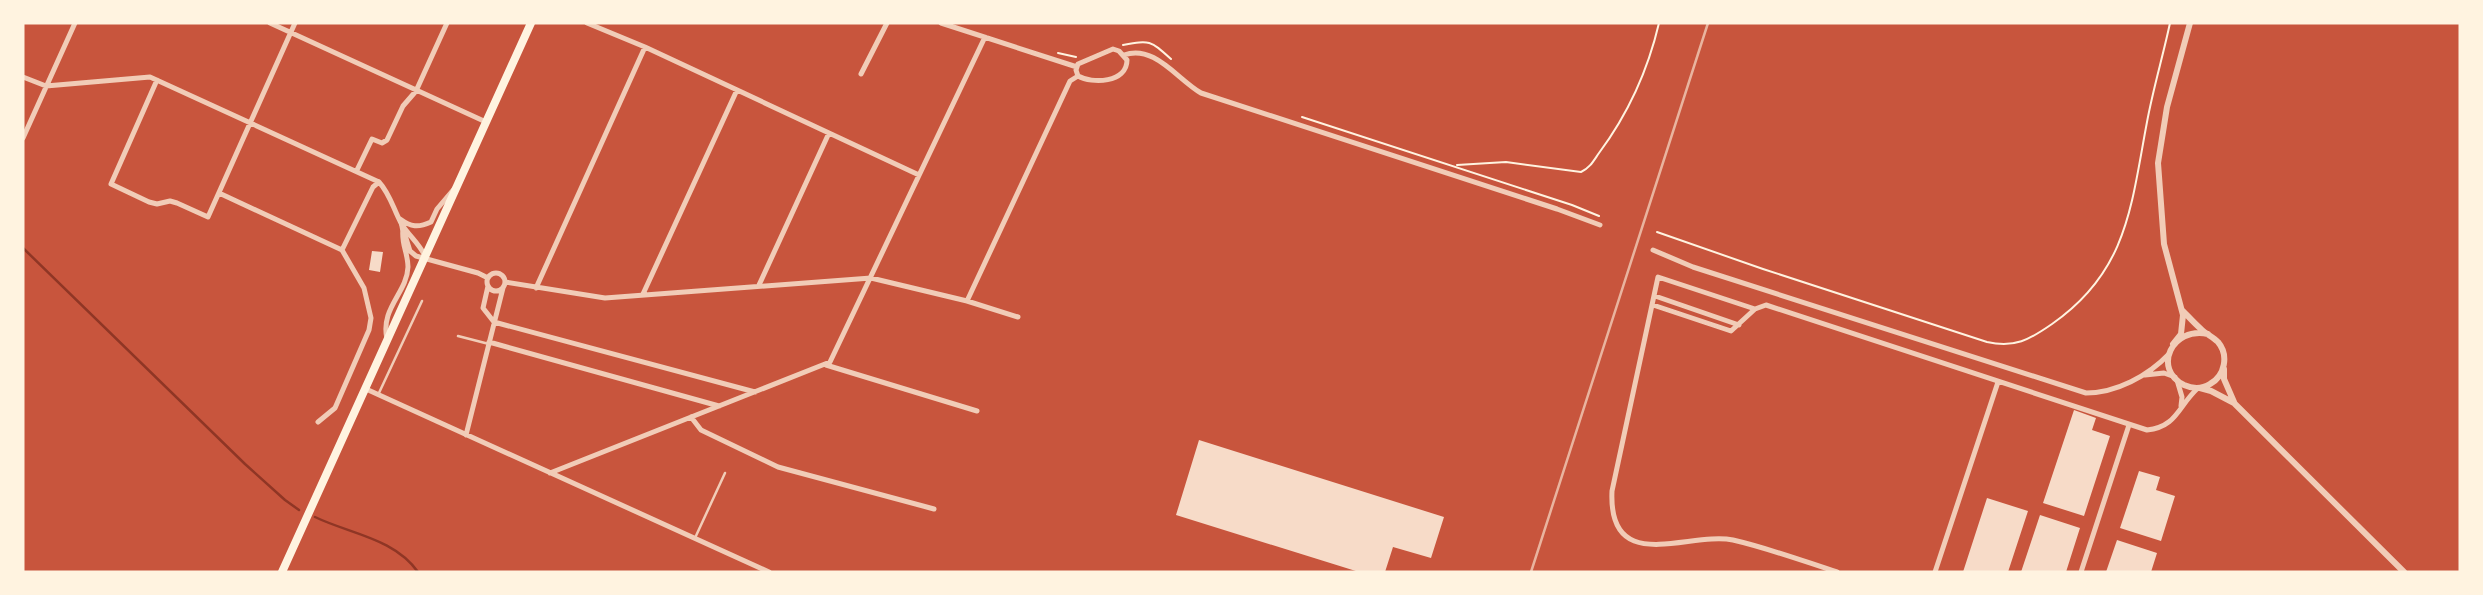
<svg xmlns="http://www.w3.org/2000/svg" width="2483" height="595" font-family="'Playfair Display',serif">
<style>
.lines{fill:none;stroke-linecap:round;stroke-linejoin:round}
.stream{stroke:#8f3625;stroke-width:2.5}
.building{fill:#f7dbc8}
.path{stroke:#fff3e0;stroke-width:2}
.service{stroke:#f1ccb7;stroke-width:2.5}
.minor{stroke:#f1ccb7;stroke-width:5}
.tertiary{stroke:#f1ccb7;stroke-width:6}
.primary{stroke:#fff3e0;stroke-width:8}
.rail{stroke:#e9b49f;stroke-width:2.5}
</style>
<rect width="100%" height="100%" fill="#c8553d"/>
<g class="lines">
<path class="stream" d="M23,248L245,464L285,500L299,510
M315,517C350,534 394,538 418,572"/>
</g>
<path class="building" d="M372,251L383,252L380,272L369,270Z
M2074,410L2096,418L2092,430L2110,436L2084,516L2043,503Z
M1199,440L1444,517L1431,558L1393,547L1385,572H1359L1176,515Z
M2139,471L2160,477L2156,490L2175,496L2161,541L2120,528Z
M1987,498L2028,511L2008,572H1963Z
M2040,515L2080,528L2066,572H2021Z
M2117,540L2157,553L2151,572H2106Z"/>
<g class="lines">
<path class="path" d="M1123,45C1150,40 1150,40 1171,59
M1058,53L1076,57
M1302,117L1572,205L1599,216
M1457,165L1506,162L1581,172C1590,168 1594,160 1599,153C1628,114 1648,70 1659,23
M1657,232L1763,269L1987,342C2015,348 2029,340 2052,324C2128,271 2131,206 2147,122C2153,89 2163,56 2170,23"/>
<path class="service" d="M458,336L489,344
M378,395L422,301
M695,538L725,473"/>
<path class="minor" d="M270,23L486,122
M587,23L645,47L919,175
M941,23L1077,67
M1113,49L1119,51L1127,60C1127,83 1092,84 1078,76L1076,70L1078,64Z
M1124,55C1154,44 1177,79 1201,93L1557,209L1600,225
M861,74L887,23
M23,77L46,86L150,77L379,182C390,194 393,208 401,223C408,235 419,243 425,256
M157,80L111,184L149,202L157,204L170,201L177,203L208,217L295,23
M23,138L75,23
M357,170L372,139L382,143L387,140L403,106L416,91L447,23
M219,193L342,250L364,288L371,318L369,330L335,408L318,422
M400,219C411,227 418,228 431,222L437,209L454,189
M404,232L410,251L416,256L478,273L488,278
M342,250L373,187L379,182
M1653,250L1693,267L2086,393C2116,393 2148,376 2169,354
M487 282a9 9 0 1 1 18 0a9 9 0 1 1-18 0Z
M505,282L605,298L871,278L967,301L1018,317
M759,285L829,133
M488,286L483,308L494,322
M536,288L645,47
M643,294L737,90
M1655,296L1739,325
M967,301L1070,81L1078,76
M1653,305L1731,331L1755,309L1766,305L2147,430C2177,427 2178,406 2198,388
M1755,309L1658,277L1612,491C1608,577 1689,531 1733,540C1768,548 1803,561 1837,572
M494,322L755,392
M387,339C380,308 407,293 408,267C408,253 401,244 403,229
M489,342L719,406
M826,365L977,411
M2145,375L2164,373L2175,377
M2177,380L2182,397L2181,406
M366,389L769,572
M691,417L701,430L778,467L934,509
M466,435L503,288
M550,473L830,362L985,37
M1935,572L1998,382
M2081,572L2129,425"/>
<path class="tertiary" d="M402,224L403,229
M2182,310C2188,316 2194,323 2201,329C2206,334 2213,337 2218,342C2229,355 2225,376 2210,384C2202,389 2193,389 2184,385C2152,369 2172,326 2208,334
M2173,344L2181,334L2183,315L2164,244L2158,163L2167,107L2190,23
M2224,369V379L2234,402
M2200,388L2211,391L2234,403L2404,572"/>
<path class="primary" d="M282,572L531,23"/>
<path class="rail" d="M1531,572L1708,23"/>
</g>
<rect width="2483" height="595" fill="none" stroke="#fff3e0" stroke-width="49"/>
</svg>
